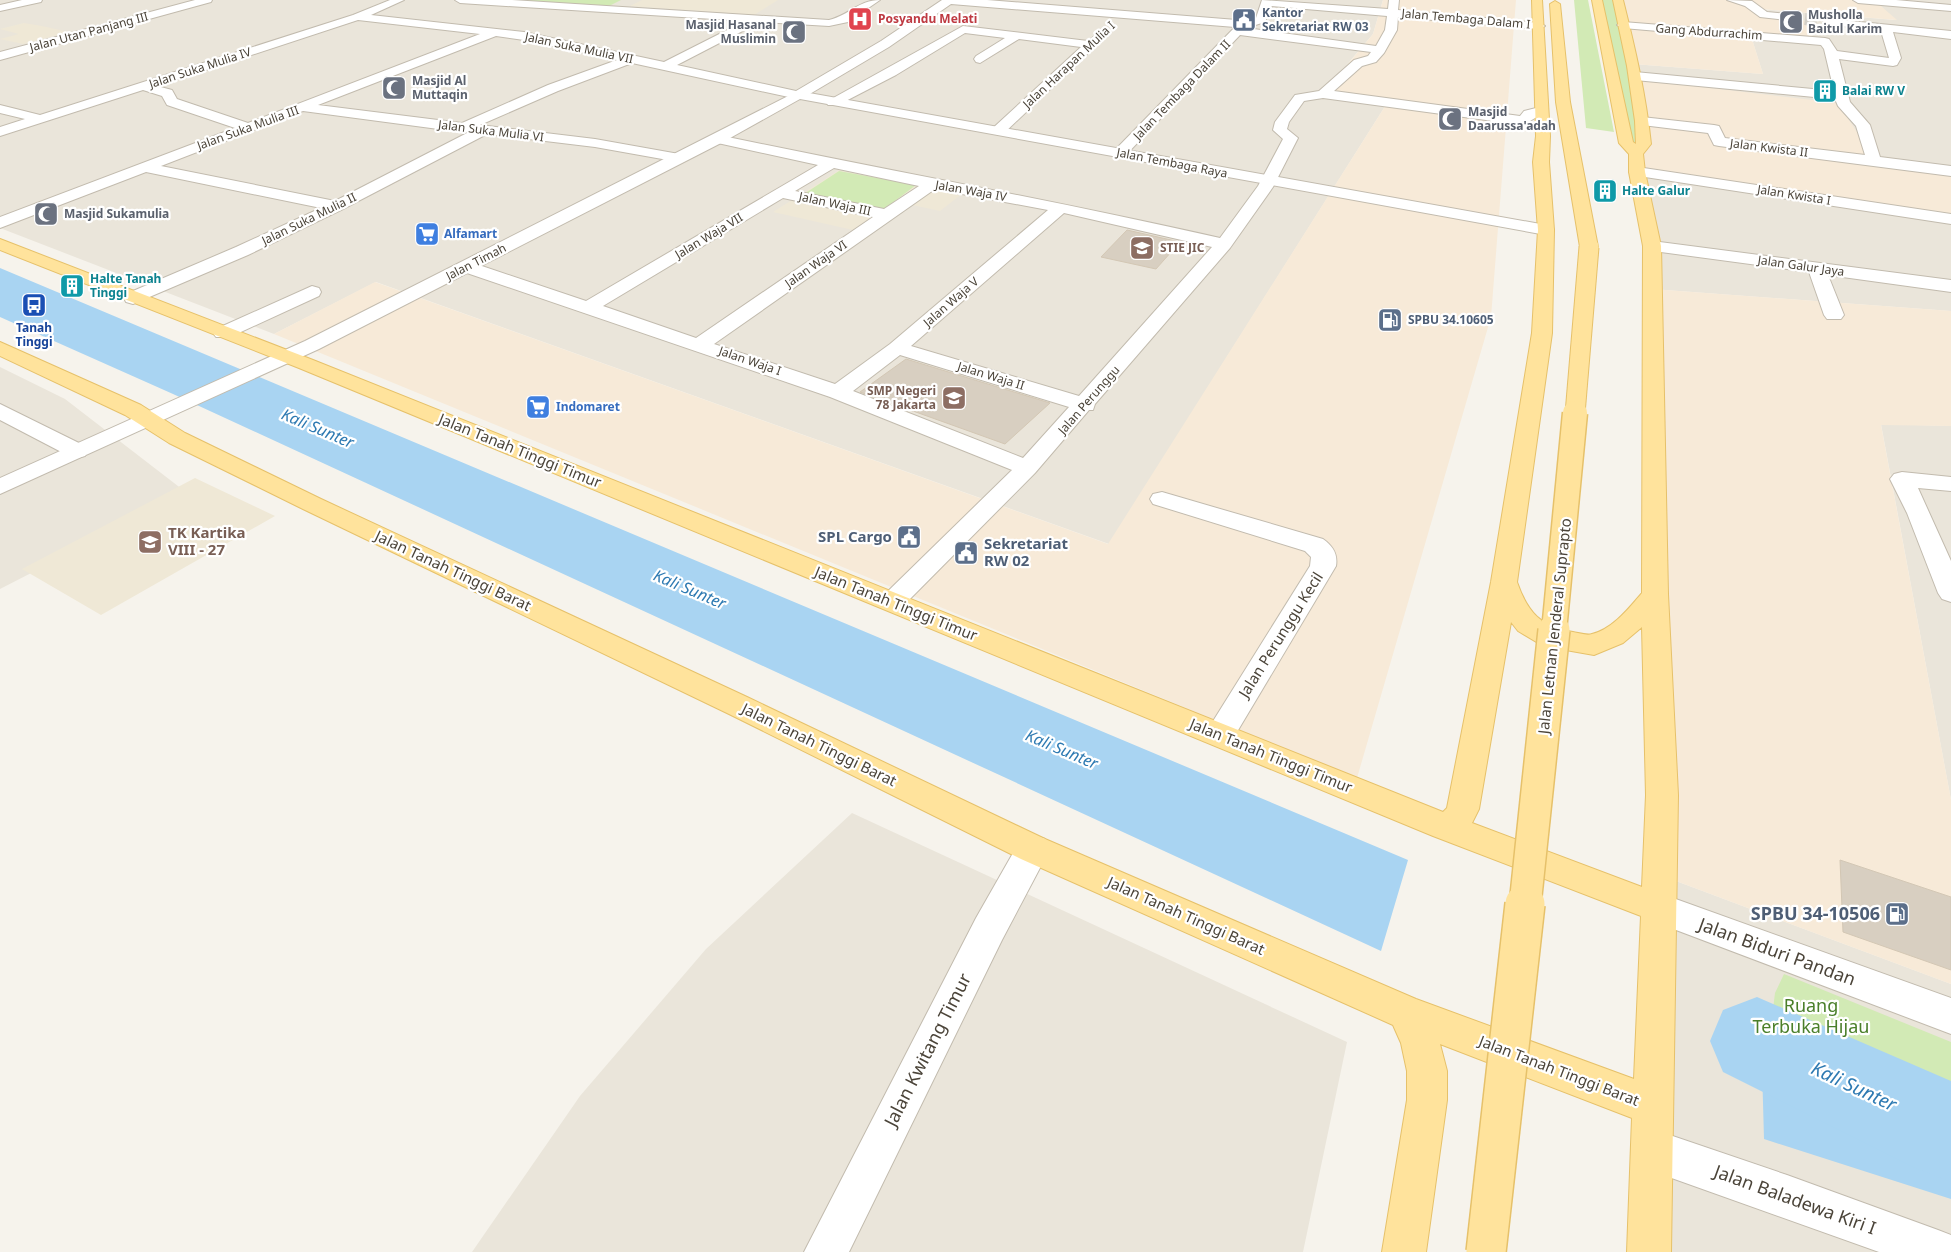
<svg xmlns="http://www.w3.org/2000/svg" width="1951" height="1252" font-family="'Noto Sans',sans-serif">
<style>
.residential{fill:#eae5da}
.commercial{fill:#f7ead8}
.education{fill:#efe8d6}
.green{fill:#d2eab5}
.water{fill:#a9d4f2}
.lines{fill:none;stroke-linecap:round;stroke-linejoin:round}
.river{fill:#a9d4f2;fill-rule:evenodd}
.building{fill:#d8cfc1;stroke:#d3c7b4}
.minor-tunnel{stroke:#d4d0c8;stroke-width:12;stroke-dasharray:12 6;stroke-linecap:butt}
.minor-casing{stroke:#c2bbae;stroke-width:2}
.tertiary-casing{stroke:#c2bbae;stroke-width:2}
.primary-casing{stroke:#e6c16a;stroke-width:2}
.minor{fill:#fff;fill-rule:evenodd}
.tertiary{fill:#fff;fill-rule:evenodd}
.primary{fill:#ffe39c;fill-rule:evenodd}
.primary-bridge-far3-casing{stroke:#e6c16a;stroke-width:21;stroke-linecap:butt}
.primary-bridge-far2-casing{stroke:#e6c16a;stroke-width:27;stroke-linecap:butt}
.primary-bridge-far1-casing{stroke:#e6c16a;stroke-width:34;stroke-linecap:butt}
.primary-bridge-casing{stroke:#e6c16a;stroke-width:42;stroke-linecap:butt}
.primary-bridge-far3{stroke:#ffe39c;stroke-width:19}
.primary-bridge-far2{stroke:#ffe39c;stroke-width:24}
.primary-bridge-far1{stroke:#ffe39c;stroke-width:31}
.primary-bridge{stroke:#ffe39c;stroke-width:39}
.labels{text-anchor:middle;stroke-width:4.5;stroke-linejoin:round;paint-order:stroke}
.far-service-label{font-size:12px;font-weight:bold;fill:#4e5e75;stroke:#fff;text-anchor:start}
.far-worship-label{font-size:12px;font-weight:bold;fill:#5b616d;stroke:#fff;text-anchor:start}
.far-health-label{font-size:12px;font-weight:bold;fill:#be3a42;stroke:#fff;text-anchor:start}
.far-street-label{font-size:12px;fill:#4b4439;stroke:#fff}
.far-culture-label{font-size:12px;font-weight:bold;fill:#0d838f;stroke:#fff;text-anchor:start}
.far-shop-label{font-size:12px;font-weight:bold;fill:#366cbe;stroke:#fff;text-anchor:start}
.far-education-label{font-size:12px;font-weight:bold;fill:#785e54;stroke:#fff;text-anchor:start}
.far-transit-label{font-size:12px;font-weight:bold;fill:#164399;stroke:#fff}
.street-label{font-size:15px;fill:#4b4439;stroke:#fff}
.education-label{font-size:15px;font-weight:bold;fill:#785e54;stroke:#fff;text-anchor:start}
.service-label{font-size:15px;font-weight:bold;fill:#4e5e75;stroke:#fff;text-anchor:end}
.water-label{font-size:16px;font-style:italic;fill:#2e7ab2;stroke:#fff}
.near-service-label{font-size:18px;font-weight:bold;fill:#4e5e75;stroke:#fff;text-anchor:end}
.near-street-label{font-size:18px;fill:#4b4439;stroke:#fff}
.near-park-label{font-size:18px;fill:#4a7f2a;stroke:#fff}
.near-water-label{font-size:19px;font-style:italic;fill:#2e7ab2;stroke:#fff}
</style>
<rect width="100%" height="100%" fill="#f6f3ec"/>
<path class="residential" d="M0,0H1383L1373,34L1322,94L1389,100L1109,544L376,282L274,334L0,228Z
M1874,0H1951V172L1877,163L1635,79L1633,64L1763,74L1751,36L1809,21L1773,19L1758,9L1895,20Z
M1637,172L1951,217V311L1652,289Z
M0,367L65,399L187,493L0,589Z
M1881,424L1951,426V800Z
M852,813L1347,1042L1303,1252H472L580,1096L706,949Z
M1660,875L1951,984V1252H1648Z"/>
<path class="commercial" d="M1383,0H1516L1491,317L1357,778L274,334L375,282L1108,544L1389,100L1322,95L1373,34Z
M1618,0H1874L1897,20L1760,9L1773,19L1809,21L1813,41L1751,36L1763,74L1633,64Z
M1635,79L1838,103L1877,163L1951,172V217L1637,172Z
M1652,289L1951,311V426L1881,425L1951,800V984L1660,875Z"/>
<path class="education" d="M642,0H778L754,15L630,6Z
M24,23L42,26L69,32L23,44L0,39L19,34L0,29Z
M841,169L963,193L940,211L903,203L862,232L773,212Z
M195,478L275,516L101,615L22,569Z"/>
<path class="green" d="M486,0H621L605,8Z
M1574,0H1588L1614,132L1586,128Z
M1597,0H1618L1635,76L1636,153L1626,143Z
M839,171L916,185L883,210L804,194Z
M1784,974L1951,1042V1102L1770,1033L1775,993Z"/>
<path class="water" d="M0,268L1408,860L1381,951L173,394L0,317Z
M1761,1031L1951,1110V1199L1764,1139Z"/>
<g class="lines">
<path class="river" d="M1757,997L1951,1081V1182L1915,1168L1723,1072L1710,1041L1723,1010Z"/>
</g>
<path class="building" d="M1127,230L1180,242L1156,269L1101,257Z
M906,359L1050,403L1005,444L860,392Z
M1840,860L1951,897V970L1843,932Z"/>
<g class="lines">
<path class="minor-tunnel" d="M1787,17L1830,22"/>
<defs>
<path id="minor" d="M22,0H42L41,2L0,11V5Z
M195,0H212L211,2L0,60V52Z
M390,0H404L371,15L524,32L664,62L745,21L460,3L455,0H512L829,20C850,15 858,0 880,0L848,22L829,26L760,22L677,65L796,91L881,41L942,0H987L1249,21L1256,18L1262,0L1388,9L1389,0H1399L1398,10L1539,23L1545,26L1539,29L1398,17L1397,30L1384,53L1376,62L1362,66L1334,91L1520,116L1524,111L1540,107L1547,111L1523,125L1323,98L1304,101L1289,122L1287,129L1298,138L1273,187L1230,248L1095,404L1093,410H1089L1035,473L901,608L892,611L883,608L879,602L883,596L1012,470L830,397L461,271L458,267L461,263H473L586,301L818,165L713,142L711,139L718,135C885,170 1053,200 1220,238L1258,186L1283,139L1273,130L1275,122L1295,95L1319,91L1354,60L1368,56L1371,52L1240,35L1124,157L1119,158L1112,154L1114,151L1235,27L951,4L889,47L803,98L798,99L632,63L558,91L480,125L595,139L679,154L684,155L686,158L684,161L679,162L595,147L487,134L343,209L248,255L133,304L126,302L124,298L126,294L236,247L321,208L146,172L0,228V217L235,128L167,105L162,96L143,90L0,136V127L25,119L0,113V105L40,115L353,15ZM1271,6L1387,16L1385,30L1376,46L1246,28L1265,22ZM358,20L480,34L248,123L177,99L172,90L157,86ZM496,36L524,40L617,60L548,85L462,123L318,105ZM303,111L461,132H469L335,201L161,166ZM834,168L919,186L884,209L795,191ZM935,189L1048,210L890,344L835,384L714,344ZM783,198L873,217L696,338L603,306ZM1064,213L1212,247L1079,396L911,346ZM900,355L1069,407L1023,458L853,391Z
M1727,0L1752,1L1767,12L1787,14L1793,17L1787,20L1760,17L1745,6Z
M1853,0H1896L1951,5V11L1858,3Z
M1830,19L1951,31V39L1893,32L1901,58L1897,65L1893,66L1839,59L1850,102L1870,125L1880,157L1951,166V176L1719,146L1714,145L1708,133L1642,125L1635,121L1642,117L1714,125L1719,126L1725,138L1865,155L1856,126L1838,106L1835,99L1635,80L1629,76L1635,72L1834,91L1824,49L1821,45L1623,28L1617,25L1623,22L1825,38L1829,39L1837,51L1889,58L1881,31L1826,24V20Z
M963,26L1088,41L1099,33L1105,37L1003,134L998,135L991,131L993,128L1081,47L1019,39L980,63L976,62L974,59L976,56L1005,38L965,33L896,75L838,105H828L826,102Z
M1637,167L1951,214V224L1632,175L1629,172L1632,169Z
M1652,241L1951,280V292L1828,275L1844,315L1841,319H1827L1824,315L1809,272L1646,250L1643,246L1646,242Z
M312,286L319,288L321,292L319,296L230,337H216L213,333L216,329Z
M0,404L85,446L88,451L85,456L77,458L69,456L0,420Z
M1902,472L1951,477V491L1918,488L1951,561V602L1942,599L1938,593L1907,513L1890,479L1894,474Z
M1162,492L1323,539C1333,546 1338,554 1336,566L1231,742L1220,745L1209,742L1205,734L1310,566L1311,557L1305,551L1153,504L1150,499L1153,494Z
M1033,835L1045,839L1050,849L1002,940L849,1252H804L976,918L1021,839Z
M1659,893L1951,998V1034L1647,919L1641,908L1647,897Z
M1652,1129L1787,1175L1938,1230L1951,1235V1252H1879L1652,1171L1637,1165L1631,1150L1637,1135Z"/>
<path id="tertiary" d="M798,91L1546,225L1552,226L1554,230L1552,234L1546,235L800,99L723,142L319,349L0,494V478L305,341Z"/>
<path id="primary" d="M1532,0H1542L1550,136L1549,162L1554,230L1552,333L1517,582C1527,611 1541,628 1573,632C1579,633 1587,636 1592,634C1613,629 1629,608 1642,593L1643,246L1629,172V154L1619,143L1592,0H1602L1633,142L1636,144L1635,121L1627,66L1613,0H1623C1635,48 1646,95 1651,144L1643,154L1645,172L1661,246L1668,594L1678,795L1671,1252H1627L1632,1118L1440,1044L1447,1071V1100L1426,1252H1382L1407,1100V1071L1401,1043L1393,1025L1021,859L727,713L303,509L169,443L125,415L0,356V342L141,405L185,433L321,499L747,697L1045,839L1416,999L1634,1079L1641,916L1433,836L299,368L0,250V239L313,360L1443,812L1447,808L1491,582L1532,333L1538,230L1533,162L1536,136ZM1511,622L1518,631L1543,646L1594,655L1623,643L1642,627L1646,795L1642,887L1472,823L1479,809Z
M1555,1L1560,4L1570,102L1598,247L1595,251H1583L1580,247L1556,102L1550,4Z"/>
</defs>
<use href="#minor" class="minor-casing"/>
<use href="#tertiary" class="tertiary-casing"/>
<use href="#primary" class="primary-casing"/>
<use href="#minor" class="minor"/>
<use href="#tertiary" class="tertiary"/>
<use href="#primary" class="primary"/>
<defs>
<path id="primary-bridge-far3" d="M1575,414L1589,247"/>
<path id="primary-bridge-far2" d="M1554,631L1575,413"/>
<path id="primary-bridge-far1" d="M1525,905L1554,630"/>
<path id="primary-bridge" d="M1486,1252L1525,904"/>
</defs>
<use href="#primary-bridge-far3" class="primary-bridge-far3-casing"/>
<use href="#primary-bridge-far2" class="primary-bridge-far2-casing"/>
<use href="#primary-bridge-far1" class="primary-bridge-far1-casing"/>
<use href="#primary-bridge" class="primary-bridge-casing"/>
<use href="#primary-bridge-far3" class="primary-bridge-far3"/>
<use href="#primary-bridge-far2" class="primary-bridge-far2"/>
<use href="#primary-bridge-far1" class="primary-bridge-far1"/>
<use href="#primary-bridge" class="primary-bridge"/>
</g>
<defs>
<symbol id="hospital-square" viewBox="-11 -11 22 22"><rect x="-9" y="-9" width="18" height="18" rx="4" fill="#e0444e" stroke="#fff"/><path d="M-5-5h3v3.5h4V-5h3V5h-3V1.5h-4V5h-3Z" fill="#fff"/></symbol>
<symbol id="civic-square" viewBox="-11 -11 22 22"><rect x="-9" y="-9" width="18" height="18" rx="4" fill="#5c6f8a" stroke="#fff"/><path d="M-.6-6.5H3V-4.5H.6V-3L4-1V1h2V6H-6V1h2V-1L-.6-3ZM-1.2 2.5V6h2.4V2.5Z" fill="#fff"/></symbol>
<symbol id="mosque-square" viewBox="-11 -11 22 22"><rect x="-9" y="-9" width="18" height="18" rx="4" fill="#6b7280" stroke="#fff"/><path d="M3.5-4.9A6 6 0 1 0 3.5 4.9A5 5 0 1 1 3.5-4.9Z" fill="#fff"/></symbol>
<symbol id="building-square" viewBox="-11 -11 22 22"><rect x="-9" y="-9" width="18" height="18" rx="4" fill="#0f9aa8" stroke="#fff"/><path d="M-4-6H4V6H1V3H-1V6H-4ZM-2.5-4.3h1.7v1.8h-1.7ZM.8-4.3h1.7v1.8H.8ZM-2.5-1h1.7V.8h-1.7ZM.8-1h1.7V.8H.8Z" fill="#fff"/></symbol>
<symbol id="supermarket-square" viewBox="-11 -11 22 22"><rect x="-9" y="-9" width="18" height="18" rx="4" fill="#3f7fe0" stroke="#fff"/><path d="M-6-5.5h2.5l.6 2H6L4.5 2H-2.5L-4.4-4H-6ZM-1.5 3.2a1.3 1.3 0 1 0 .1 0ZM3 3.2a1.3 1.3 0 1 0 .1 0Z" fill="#fff"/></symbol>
<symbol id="university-square" viewBox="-11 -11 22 22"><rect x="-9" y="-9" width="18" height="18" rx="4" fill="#8d6e63" stroke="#fff"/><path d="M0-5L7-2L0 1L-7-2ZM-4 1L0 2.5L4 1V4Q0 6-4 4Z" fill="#fff"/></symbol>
<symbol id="bus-square" viewBox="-11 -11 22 22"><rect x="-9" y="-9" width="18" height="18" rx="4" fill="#1a4fb4" stroke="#fff"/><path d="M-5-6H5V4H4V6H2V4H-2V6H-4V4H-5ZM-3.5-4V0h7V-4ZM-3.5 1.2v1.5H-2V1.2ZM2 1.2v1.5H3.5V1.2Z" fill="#fff"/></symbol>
<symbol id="fuel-square" viewBox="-11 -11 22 22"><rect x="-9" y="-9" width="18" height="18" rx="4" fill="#5c6f8a" stroke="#fff"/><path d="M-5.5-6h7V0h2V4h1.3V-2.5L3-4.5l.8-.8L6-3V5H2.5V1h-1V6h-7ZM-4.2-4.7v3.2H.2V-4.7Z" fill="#fff"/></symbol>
<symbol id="school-square" viewBox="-11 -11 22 22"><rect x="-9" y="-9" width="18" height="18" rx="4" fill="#8d6e63" stroke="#fff"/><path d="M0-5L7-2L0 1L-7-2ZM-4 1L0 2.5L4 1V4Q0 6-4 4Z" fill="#fff"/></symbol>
</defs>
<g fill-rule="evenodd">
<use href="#hospital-square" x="846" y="5" width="28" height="28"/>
<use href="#civic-square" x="1230" y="6" width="28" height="28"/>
<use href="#mosque-square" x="1777" y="8" width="28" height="28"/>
<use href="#mosque-square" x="780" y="18" width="28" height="28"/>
<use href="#mosque-square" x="380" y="74" width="28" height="28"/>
<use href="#building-square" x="1811" y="77" width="28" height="28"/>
<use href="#mosque-square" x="1436" y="105" width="28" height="28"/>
<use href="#building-square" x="1591" y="177" width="28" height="28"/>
<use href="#mosque-square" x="32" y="200" width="28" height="28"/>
<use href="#supermarket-square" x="413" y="220" width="28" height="28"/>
<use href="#university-square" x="1128" y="234" width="28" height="28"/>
<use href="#building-square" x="58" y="272" width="28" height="28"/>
<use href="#bus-square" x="20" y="291" width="28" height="28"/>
<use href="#fuel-square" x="1376" y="306" width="28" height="28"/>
<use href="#school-square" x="940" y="384" width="28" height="28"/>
<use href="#supermarket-square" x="524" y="393" width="28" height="28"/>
<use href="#civic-square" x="895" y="523" width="28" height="28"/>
<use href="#school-square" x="136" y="528" width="28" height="28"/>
<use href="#civic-square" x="952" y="539" width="28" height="28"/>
<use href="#fuel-square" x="1883" y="900" width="28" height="28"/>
</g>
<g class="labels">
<g class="far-service-label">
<text x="1262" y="17">Kantor<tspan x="1262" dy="14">Sekretariat RW 03</tspan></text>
<text x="1408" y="324">SPBU 34.10605</text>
</g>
<g class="far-worship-label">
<text x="1808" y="19">Musholla<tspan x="1808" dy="14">Baitul Karim</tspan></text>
<text x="776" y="29" text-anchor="end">Masjid Hasanal<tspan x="776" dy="14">Muslimin</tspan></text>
<text x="412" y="85">Masjid Al<tspan x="412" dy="14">Muttaqin</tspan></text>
<text x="1468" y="116">Masjid<tspan x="1468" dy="14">Daarussa'adah</tspan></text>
<text x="64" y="218">Masjid Sukamulia</text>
</g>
<g class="far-health-label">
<text x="878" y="23">Posyandu Melati</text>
</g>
<g class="far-street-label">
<text transform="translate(1466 19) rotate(5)" y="4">Jalan Tembaga Dalam I</text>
<text transform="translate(89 32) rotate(-15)" y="4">Jalan Utan Panjang III</text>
<text transform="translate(1709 32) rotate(4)" y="4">Gang Abdurrachim</text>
<text transform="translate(579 48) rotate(12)" y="4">Jalan Suka Mulia VII</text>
<text transform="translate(1069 65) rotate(-43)" y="4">Jalan Harapan Mulia I</text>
<text transform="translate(200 68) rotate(-18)" y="4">Jalan Suka Mulia IV</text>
<text transform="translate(1182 90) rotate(-46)" y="4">Jalan Tembaga Dalam II</text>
<text transform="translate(248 128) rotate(-20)" y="4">Jalan Suka Mulia III</text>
<text transform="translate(491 131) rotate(7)" y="4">Jalan Suka Mulia VI</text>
<text transform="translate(1769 148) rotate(7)" y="4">Jalan Kwista II</text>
<text transform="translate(1172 163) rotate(11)" y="4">Jalan Tembaga Raya</text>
<text transform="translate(971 191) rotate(10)" y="4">Jalan Waja IV</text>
<text transform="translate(1794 195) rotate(9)" y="4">Jalan Kwista I</text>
<text transform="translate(835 204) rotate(12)" y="4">Jalan Waja III</text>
<text transform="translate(309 219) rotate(-26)" y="4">Jalan Suka Mulia II</text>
<text transform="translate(709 236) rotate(-31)" y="4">Jalan Waja VII</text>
<text transform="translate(476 262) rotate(-27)" y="4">Jalan Timah</text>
<text transform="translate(816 264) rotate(-35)" y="4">Jalan Waja VI</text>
<text transform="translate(1801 266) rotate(8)" y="4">Jalan Galur Jaya</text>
<text transform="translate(951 302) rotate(-41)" y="4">Jalan Waja V</text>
<text transform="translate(750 361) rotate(19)" y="4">Jalan Waja I</text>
<text transform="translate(991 376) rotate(17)" y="4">Jalan Waja II</text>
<text transform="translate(1089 400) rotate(-49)" y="4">Jalan Perunggu</text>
</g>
<g class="far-culture-label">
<text x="1842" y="95">Balai RW V</text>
<text x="1622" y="195">Halte Galur</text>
<text x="90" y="283">Halte Tanah<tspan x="90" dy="14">Tinggi</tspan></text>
</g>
<g class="far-shop-label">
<text x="444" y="238">Alfamart</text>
<text x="556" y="411">Indomaret</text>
</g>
<g class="far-education-label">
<text x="1160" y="252">STIE JIC</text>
<text x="936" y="395" text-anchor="end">SMP Negeri<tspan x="936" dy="14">78 Jakarta</tspan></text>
</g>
<g class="far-transit-label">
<text x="34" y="332">Tanah<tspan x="34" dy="14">Tinggi</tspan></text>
</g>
<g class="street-label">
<text transform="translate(520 451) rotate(22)" y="5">Jalan Tanah Tinggi Timur</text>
<text transform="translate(453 571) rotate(25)" y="5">Jalan Tanah Tinggi Barat</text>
<text transform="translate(896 604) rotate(22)" y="5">Jalan Tanah Tinggi Timur</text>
<text transform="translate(1555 626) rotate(-84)" y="5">Jalan Letnan Jenderal Suprapto</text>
<text transform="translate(1281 635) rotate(-58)" y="5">Jalan Perunggu Kecil</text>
<text transform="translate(819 745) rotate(26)" y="5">Jalan Tanah Tinggi Barat</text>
<text transform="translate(1271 756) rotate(22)" y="5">Jalan Tanah Tinggi Timur</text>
<text transform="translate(1186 916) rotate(24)" y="5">Jalan Tanah Tinggi Barat</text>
<text transform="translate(1559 1071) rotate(21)" y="5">Jalan Tanah Tinggi Barat</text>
</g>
<g class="education-label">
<text x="168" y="538">TK Kartika<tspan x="168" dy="17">VIII - 27</tspan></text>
</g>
<g class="service-label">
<text x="892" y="542">SPL Cargo</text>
<text x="984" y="549" text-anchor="start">Sekretariat<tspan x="984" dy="17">RW 02</tspan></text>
</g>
<g class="water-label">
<text transform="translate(318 428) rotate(23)" y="6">Kali Sunter</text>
<text transform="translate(690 589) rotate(23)" y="6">Kali Sunter</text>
<text transform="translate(1062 749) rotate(23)" y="6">Kali Sunter</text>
</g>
<g class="near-service-label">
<text x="1880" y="920">SPBU 34-10506</text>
</g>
<g class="near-street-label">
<text transform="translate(1777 952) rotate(20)" y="6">Jalan Biduri Pandan</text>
<text transform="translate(928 1050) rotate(-63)" y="6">Jalan Kwitang Timur</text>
<text transform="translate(1795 1200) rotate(20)" y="6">Jalan Baladewa Kiri I</text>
</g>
<g class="near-park-label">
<text x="1811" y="1012">Ruang<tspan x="1811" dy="21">Terbuka Hijau</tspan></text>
</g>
<g class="near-water-label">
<text transform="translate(1854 1086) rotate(25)" y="7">Kali Sunter</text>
</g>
</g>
</svg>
